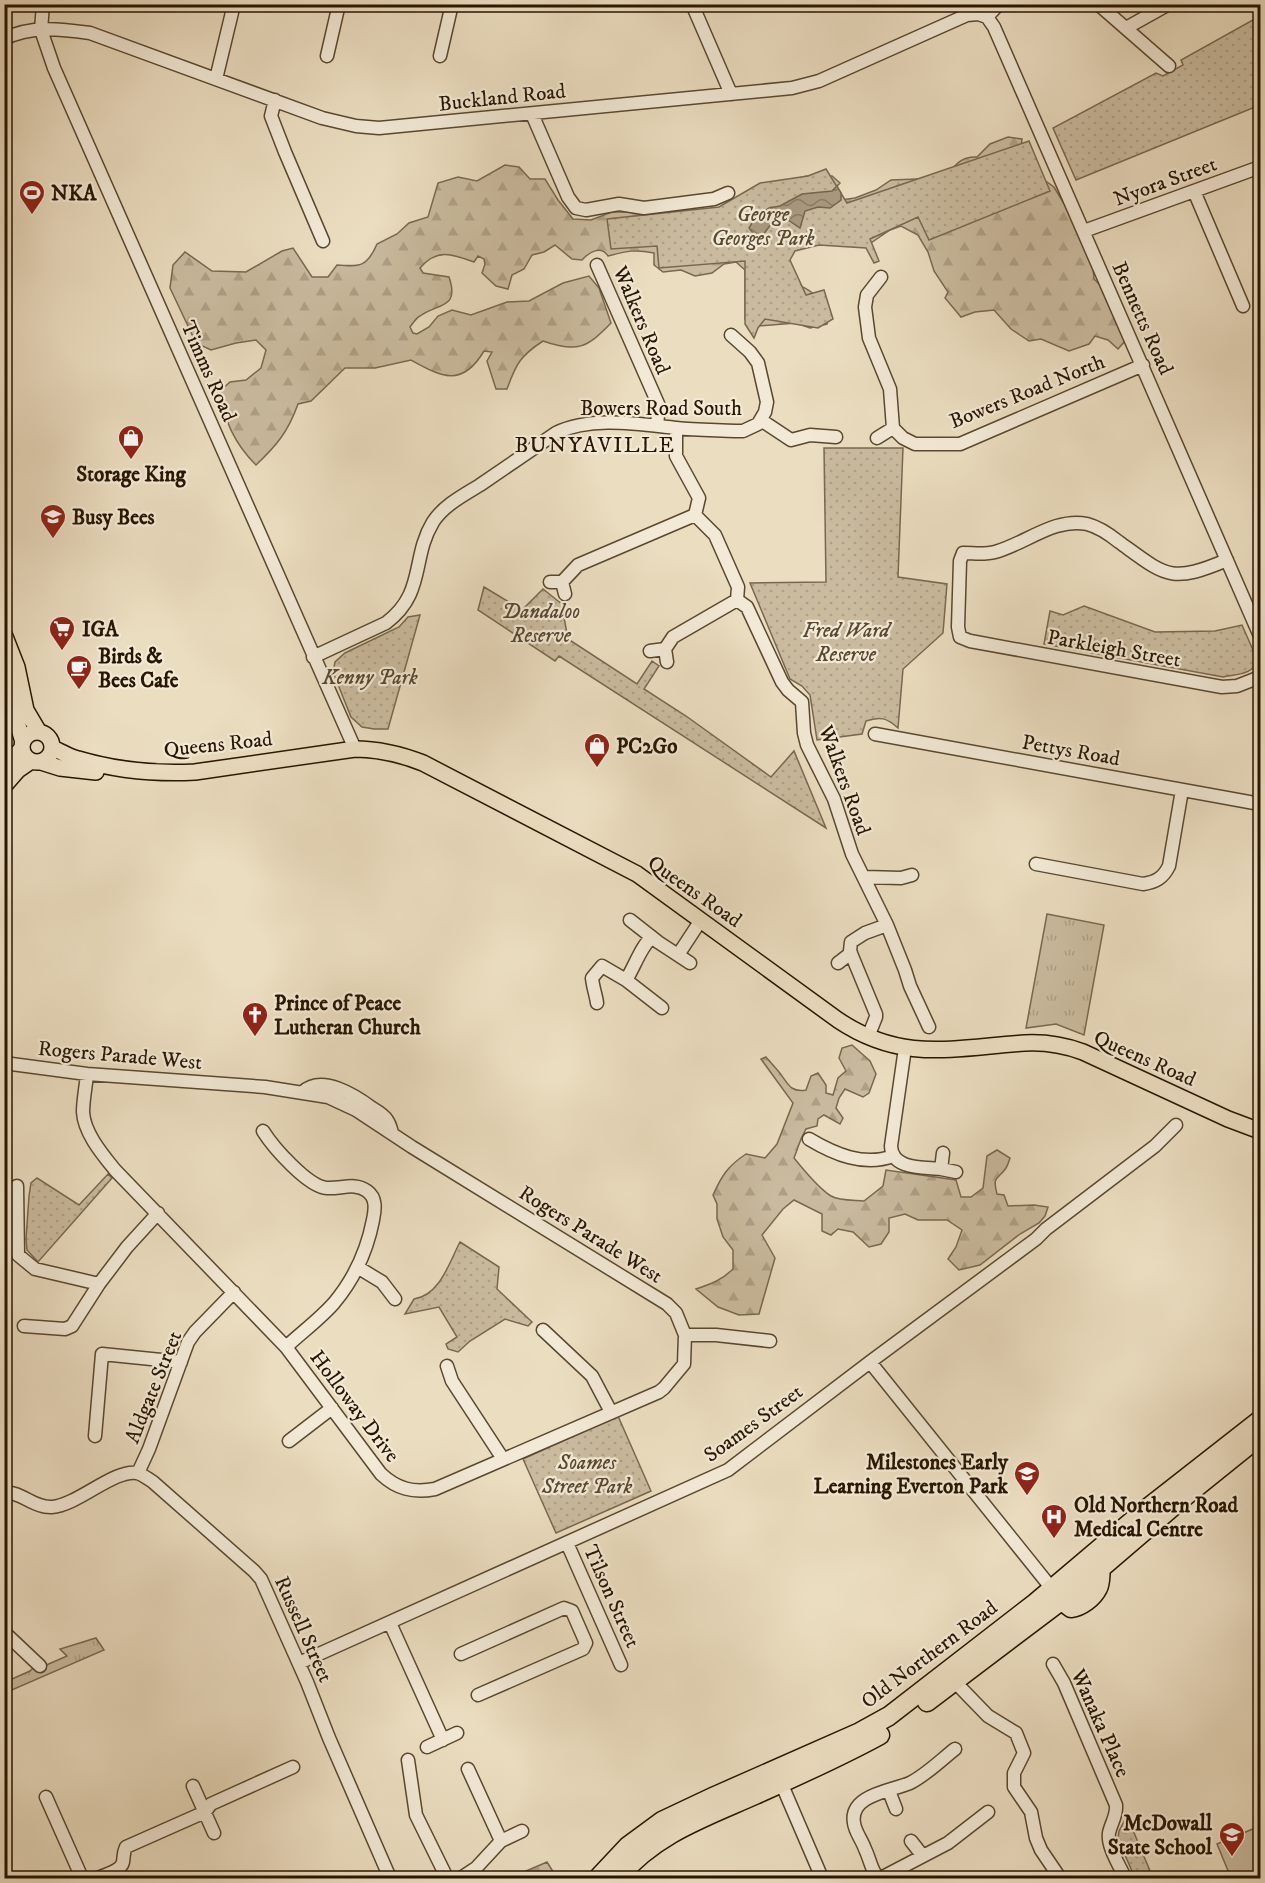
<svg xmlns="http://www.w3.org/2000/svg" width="1265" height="1883" font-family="'IM FELL DW Pica',serif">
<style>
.grass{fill:url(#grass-tufts);stroke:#796850;stroke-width:1.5}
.forest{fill:url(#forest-firs);stroke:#796850;stroke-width:1.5}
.park{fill:url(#park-dots);stroke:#796850;stroke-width:1.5}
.pitch{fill:#cabb9f;stroke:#796850;stroke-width:1.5}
.water{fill:url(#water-waves);stroke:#75654c;stroke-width:1.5}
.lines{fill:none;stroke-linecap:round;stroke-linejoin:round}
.minor-casing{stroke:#594830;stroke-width:15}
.major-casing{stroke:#281600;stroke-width:18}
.highway-casing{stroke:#281600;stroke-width:21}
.minor{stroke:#f2e9d6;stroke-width:12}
.major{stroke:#ebddc0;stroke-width:15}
.highway{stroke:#ebddc0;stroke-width:18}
.labels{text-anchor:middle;stroke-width:4.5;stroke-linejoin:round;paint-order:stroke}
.street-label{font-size:21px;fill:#281600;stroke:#f2e9d6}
.poi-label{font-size:21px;font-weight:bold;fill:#281600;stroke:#f2e9d6;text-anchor:start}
.park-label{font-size:21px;font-style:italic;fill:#594830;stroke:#f2e9d6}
.neighbourhood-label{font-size:22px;letter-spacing:1.5px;fill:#281600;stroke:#f2e9d6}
</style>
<defs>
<pattern id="grass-tufts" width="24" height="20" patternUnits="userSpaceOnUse" patternTransform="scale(1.5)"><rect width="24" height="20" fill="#cabb9f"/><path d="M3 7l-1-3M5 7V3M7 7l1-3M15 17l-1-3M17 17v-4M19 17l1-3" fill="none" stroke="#aea087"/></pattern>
<pattern id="forest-firs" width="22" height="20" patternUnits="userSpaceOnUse" patternTransform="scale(1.5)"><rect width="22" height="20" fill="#cabb9f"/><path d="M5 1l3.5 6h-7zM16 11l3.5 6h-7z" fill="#aea087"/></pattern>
<pattern id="park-dots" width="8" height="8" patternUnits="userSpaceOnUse" patternTransform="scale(1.5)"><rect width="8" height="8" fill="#cabb9f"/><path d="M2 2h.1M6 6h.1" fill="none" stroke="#aea087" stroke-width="1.8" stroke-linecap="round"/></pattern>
<pattern id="water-waves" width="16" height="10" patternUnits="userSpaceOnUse" patternTransform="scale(1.5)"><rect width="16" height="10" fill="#a9997f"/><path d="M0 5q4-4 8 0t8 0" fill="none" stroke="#8a7c66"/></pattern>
</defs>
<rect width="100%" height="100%" fill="#ebddc0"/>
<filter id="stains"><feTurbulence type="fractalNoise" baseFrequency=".00333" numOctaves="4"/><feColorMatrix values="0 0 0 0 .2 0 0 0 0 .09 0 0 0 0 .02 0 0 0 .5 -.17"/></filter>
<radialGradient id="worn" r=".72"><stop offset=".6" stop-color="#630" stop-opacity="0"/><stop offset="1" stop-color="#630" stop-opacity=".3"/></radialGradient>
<path class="grass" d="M1047,914L1104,925L1084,1035L1056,1024L1026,1028Z
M96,1638L104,1650L5,1693L4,1676L12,1679L30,1671L33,1668L35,1670L67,1656L60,1649Z"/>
<path class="forest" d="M1008,137L1022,139L1019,162L1054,187L1069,212L1093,267L1094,279L1102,287L1125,341L1118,349L1108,340L1095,336L1089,344L1069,351L1041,339L1029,341L1011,329L994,310L975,312L961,317L945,298L948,292L934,271L928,252L918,235L901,226L890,230L865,247L842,241L787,248L794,284C811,288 820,299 830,313L827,324L810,328L796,323L758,326L745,319V270L736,262L724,264L712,273L695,276L681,270L663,272L654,265V253C635,249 627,251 608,256C601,245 589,252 582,260L572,259L555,245L544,252L532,255L524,269L512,275L508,289L496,286L482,273L485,264L484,259L478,256L474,262C452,254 437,248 420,268L423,273L449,277C460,309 438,303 420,316C416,318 413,323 410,327L413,333L417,334L429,327L438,316L452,310L471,315L507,302L529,301L563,283L589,276L599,288L611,323C587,348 577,353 543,341C520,356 516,364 507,389H496L487,361L492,352L484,351C462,388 442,377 411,360L375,368H345L311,401L298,404C288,432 277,445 256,465C233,442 227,423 218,393L230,382L246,380L261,368L266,350L256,340L236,343L211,350L196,343L170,288L173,265L185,252L212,271L246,272L282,251L293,248L312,277H328L337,265C360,267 367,267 377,244L397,234L409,223L428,217L438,183L458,177L477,181L505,165L519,167L530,179H545L558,200L573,219L591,220L612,212H631L647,216L699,215L727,206L763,187L807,176H832L840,183L832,191L841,200L855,198L876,190L891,180L944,178C955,166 960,156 977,157L990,144Z
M852,1045L870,1061L876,1074L869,1093L863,1097L845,1089L839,1098L836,1108L843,1118L840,1124L824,1115L818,1119L817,1126L806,1129L801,1139L794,1158C805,1171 817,1187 831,1196C840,1201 854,1200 864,1201L883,1186L886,1170L956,1180L961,1197H971L983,1188L987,1156L997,1150L1010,1158C1009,1161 1008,1165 1006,1168C998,1180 992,1175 997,1194L1004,1195L1008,1206L1034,1205L1048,1207L1045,1216L1039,1223L1020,1234L980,1265L959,1270L948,1259L956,1247L962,1230L947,1220H918L905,1214L889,1218V1232L881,1244L869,1247L853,1232L838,1229L831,1235L822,1231V1214L794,1200L783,1209L762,1235L775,1258L759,1314L739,1315L718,1307L696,1289C711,1284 722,1280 733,1269V1250L723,1237L717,1219V1204L713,1195C722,1175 728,1166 746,1154L765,1158L777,1144L793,1103L761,1059L766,1057C770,1062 775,1067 779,1072C788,1083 790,1093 806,1090L811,1076L818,1073L826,1085V1093L833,1095L838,1078L846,1071L839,1058L842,1048Z
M547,1862L557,1878H510Z"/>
<path class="park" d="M1260,16V105L1076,180L1053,128L1156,73L1163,76L1183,65L1181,60Z
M1029,141L1050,191L929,240L918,217L870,239L879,261L874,263L866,248L819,245L795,251L790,260L806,295L824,290L833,319L818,328L765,319L758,328L754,338L745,324V261L659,268L657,246L611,249L607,219L719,207L760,183L808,176L826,169L847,203Z
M824,448H903L898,577L947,584L943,633L903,669L898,728C887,718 880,716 866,721L862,734L817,740L810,695L802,686L790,679L750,583L826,582Z
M484,587L522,610L543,589L563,605V612L568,639L637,684L652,661L659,666L644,689L686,716L771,777L794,751L826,828L559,656L555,661L478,610Z
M1084,606L1155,632L1215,631L1242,625L1257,659C1255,675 1236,674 1223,677L1044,644L1050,611L1063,615Z
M420,615L388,729H374L362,727L351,717L333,672L335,662L345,653L399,627L408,617Z
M108,1174L112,1178L38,1262L27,1250L26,1239L29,1196L31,1183L37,1178L79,1205Z
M460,1242L499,1267L497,1289L532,1322L528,1326L505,1319L470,1341L458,1352L448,1349L446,1344L457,1337L439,1307L405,1314L414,1299C440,1295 449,1263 460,1242Z
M618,1416L651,1491L556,1533L523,1459Z
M1127,1816L1153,1878H1135L1118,1839L1119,1831Z"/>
<path class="pitch" d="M1260,1826V1878H1231L1217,1844Z"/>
<path class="water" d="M837,186L841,193V200L830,208L818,207L805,211L800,228L788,220H774L763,235L757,238L749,228L755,218L769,208L780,206L802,194L832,191Z"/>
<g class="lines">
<defs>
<path id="minor" d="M43,4L41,30L54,68L355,749
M692,4L731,94
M1098,4L1169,66
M987,17L994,27L1260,636
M987,17L999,4
M1126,28L1169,4
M4,39C31,25 61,29 90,33L322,118L356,126L379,128L792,88L819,81L967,15L978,14L987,17
M327,56L339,4
M440,56L452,4
M216,79L234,4
M275,100L271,116L285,152L323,241
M532,114L568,197L576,208L586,210L619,204L644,208L714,199L728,193
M1194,191L1243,306
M1084,231L1260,167
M597,265L659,406L657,425
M881,277L867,295L865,307L869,338L890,389L893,428L903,438L915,444H960L1143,365
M761,420L791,440L810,435L836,437
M676,428V456L699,498L695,515L715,535L738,587L737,600L747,607L782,682L788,690L802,702L804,733L807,745L834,799L852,854L887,925L905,970L910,986L929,1027
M877,438L893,428
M1227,560C1170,584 1166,576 1119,542C1109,534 1099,527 1087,524C1055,517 1025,544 995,552C984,555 974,553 963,553L960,561L958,627L960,637L970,641L1222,687L1237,686L1260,677
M550,582H562L565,594
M562,582L578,565L695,515
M665,649L673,637L737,600
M650,651L665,649L667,662
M313,657L386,623C426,593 411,558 433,522C444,505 464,495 480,485C505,468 531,450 556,433C591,416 638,424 676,428C696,430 716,430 736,431H743L758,424L765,412L767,402L758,363L750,352L731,335
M875,734L1260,804
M1036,864L1143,884C1156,882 1163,878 1169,866L1182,790
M864,877L901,878L912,875
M630,920L658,942L690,963
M652,937C641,946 634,968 626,980L662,1008
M678,955L701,920
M838,963L851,953
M597,1003C596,995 593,988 592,978L602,966L626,980
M868,1037L876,1017V1014L850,951L851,942L865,933L887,925
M905,1048L891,1146C892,1170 923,1167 941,1169
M4,1063L87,1074L265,1087L328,1097L356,1110L412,1147L667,1304L676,1313L685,1335H716L770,1341
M87,1074C86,1086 83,1100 83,1112C84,1133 103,1155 115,1170L286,1347L381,1474C397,1489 413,1493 435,1489L659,1392L664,1388L684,1364L685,1335
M303,1092C322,1074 356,1096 372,1108C377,1111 384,1115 387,1120C390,1124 391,1129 392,1133
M263,1131C273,1147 308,1187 327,1188C341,1189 355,1182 367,1191C377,1198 375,1210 373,1220C367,1251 354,1279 334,1303C320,1319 302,1332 286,1347
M809,1139C834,1154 864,1167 893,1156
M943,1153L941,1169L956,1172
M17,1186L18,1255L35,1269L99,1284
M359,1268L382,1282L395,1299
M24,1326L65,1329L72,1326L99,1284L127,1247L158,1213
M543,1330L592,1376L611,1412
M870,1362L1057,1595
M447,1366L452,1381L503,1459
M95,1436L102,1354L181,1362
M289,1441L332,1408
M138,1473L149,1449L188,1342L195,1332L234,1292
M4,1492C22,1492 34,1508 52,1507C78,1505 114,1469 137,1473C142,1474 148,1479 153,1482L254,1571L261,1579L307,1682L329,1738L390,1878
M567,1543L621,1665
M390,1623L443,1740
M4,1632L40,1666
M461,1654L564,1608L572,1611L586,1643L583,1649L478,1695
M299,1663L728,1470L870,1362L1036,1239L1046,1229L1155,1146L1176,1125
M1053,1664L1064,1683L1116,1805C1117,1816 1111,1823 1109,1833C1107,1847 1120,1866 1125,1878
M954,1681L988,1716L1016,1733L1024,1753L1014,1773V1787L1031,1812L1036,1838L1041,1850L1060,1878
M427,1747L457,1733
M408,1760L416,1815L447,1878
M468,1769L501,1841
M779,1778L822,1878
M193,1786L214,1833
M889,1791L896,1809
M46,1797L82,1878
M911,1841L922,1855
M97,1878C105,1875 121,1871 123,1862C124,1856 123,1853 126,1847L205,1812L211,1804L293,1767
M461,1878L476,1868L501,1841L522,1831
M878,1878C871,1870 870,1859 865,1849C862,1840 855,1832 854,1823C849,1795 891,1791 910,1783C926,1775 941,1760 955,1749
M881,1878L948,1843L988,1812"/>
<path id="major" d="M4,634L17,667L26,710L39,732
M4,679L23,742
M22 747a15 15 0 1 1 30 0a15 15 0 1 1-30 0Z
M52,748C61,751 69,757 78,759C115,770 156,774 195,772L355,749C379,749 400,754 423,763L637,874L838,1020C902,1063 953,1048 1025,1043C1045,1042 1064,1045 1083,1052L1228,1119L1260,1131
M41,762L60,768L96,772
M4,769L22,748
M4,786L18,770L31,761"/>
<path id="highway" d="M1061,1600L1071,1608C1081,1607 1093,1598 1098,1588C1101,1583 1100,1574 1101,1568
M927,1702L1078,1588L1183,1498L1260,1436
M598,1878L628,1846L662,1821L715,1796L860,1732L889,1716L1035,1603L1145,1510L1260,1420
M618,1878C655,1834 703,1818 755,1795C797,1776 840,1757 880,1735"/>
</defs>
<use href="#minor" class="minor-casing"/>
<use href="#major" class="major-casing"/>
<use href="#highway" class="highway-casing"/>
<use href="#minor" class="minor"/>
<use href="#major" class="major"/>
<use href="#highway" class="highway"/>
</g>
<defs>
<symbol id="stadium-pin" viewBox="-11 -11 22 30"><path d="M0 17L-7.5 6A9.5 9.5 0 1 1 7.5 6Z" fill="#8f2418" stroke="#f2e9d6"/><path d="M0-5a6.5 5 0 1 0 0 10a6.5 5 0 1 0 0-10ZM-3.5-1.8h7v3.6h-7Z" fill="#fff"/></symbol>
<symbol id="shop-pin" viewBox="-11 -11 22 30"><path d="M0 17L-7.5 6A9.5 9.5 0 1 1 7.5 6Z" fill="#8f2418" stroke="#f2e9d6"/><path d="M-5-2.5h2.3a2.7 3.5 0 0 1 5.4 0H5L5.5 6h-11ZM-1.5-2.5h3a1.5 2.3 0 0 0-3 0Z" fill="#fff"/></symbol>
<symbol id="school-pin" viewBox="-11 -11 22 30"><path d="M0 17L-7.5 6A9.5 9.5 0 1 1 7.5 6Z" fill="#8f2418" stroke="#f2e9d6"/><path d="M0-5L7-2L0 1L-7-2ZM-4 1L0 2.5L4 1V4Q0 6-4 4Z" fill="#fff"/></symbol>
<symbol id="supermarket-pin" viewBox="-11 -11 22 30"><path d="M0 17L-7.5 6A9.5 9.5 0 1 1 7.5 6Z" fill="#8f2418" stroke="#f2e9d6"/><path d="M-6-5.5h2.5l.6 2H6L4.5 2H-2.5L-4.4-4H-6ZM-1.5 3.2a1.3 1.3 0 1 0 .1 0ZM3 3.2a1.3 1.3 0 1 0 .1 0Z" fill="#fff"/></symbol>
<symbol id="cafe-pin" viewBox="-11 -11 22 30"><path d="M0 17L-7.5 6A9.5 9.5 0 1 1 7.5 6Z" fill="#8f2418" stroke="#f2e9d6"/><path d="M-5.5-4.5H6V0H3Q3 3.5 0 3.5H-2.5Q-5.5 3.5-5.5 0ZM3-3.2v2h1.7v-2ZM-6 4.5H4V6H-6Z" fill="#fff"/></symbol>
<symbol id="church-pin" viewBox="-11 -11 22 30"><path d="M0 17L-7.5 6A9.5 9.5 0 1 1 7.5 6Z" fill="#8f2418" stroke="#f2e9d6"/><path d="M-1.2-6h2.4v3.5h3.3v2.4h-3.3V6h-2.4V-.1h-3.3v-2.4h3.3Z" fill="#fff"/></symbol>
<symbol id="hospital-pin" viewBox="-11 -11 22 30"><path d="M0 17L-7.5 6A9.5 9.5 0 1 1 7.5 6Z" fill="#8f2418" stroke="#f2e9d6"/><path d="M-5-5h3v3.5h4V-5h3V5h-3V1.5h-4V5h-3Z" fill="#fff"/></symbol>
</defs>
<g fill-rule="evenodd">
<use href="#stadium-pin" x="17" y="178" width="30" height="40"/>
<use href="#shop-pin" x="116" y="423" width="30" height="40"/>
<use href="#school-pin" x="38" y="502" width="30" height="40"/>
<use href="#supermarket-pin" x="47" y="614" width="30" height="40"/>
<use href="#cafe-pin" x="64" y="653" width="30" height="40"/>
<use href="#shop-pin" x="582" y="731" width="30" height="40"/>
<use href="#church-pin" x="240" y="1000" width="30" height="40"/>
<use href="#school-pin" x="1012" y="1459" width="30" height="40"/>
<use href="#hospital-pin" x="1039" y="1502" width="30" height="40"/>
<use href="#school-pin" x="1217" y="1820" width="30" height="40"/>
</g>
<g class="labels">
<g class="street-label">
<text transform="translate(502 97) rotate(-6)" y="7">Buckland Road</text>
<text transform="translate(1165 181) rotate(-20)" y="7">Nyora Street</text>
<text transform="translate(1143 318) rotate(66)" y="7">Bennetts Road</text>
<text transform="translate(642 320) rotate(67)" y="7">Walkers Road</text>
<text transform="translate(209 371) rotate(66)" y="7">Timms Road</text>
<text transform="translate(1027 391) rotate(-22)" y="7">Bowers Road North</text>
<text x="661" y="415">Bowers Road South</text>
<text transform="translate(1114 648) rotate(10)" y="7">Parkleigh Street</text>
<text transform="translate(218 744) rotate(-6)" y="7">Queens Road</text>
<text transform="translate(1071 750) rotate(10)" y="7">Pettys Road</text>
<text transform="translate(845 780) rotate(70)" y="7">Walkers Road</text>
<text transform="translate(695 891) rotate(35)" y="7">Queens Road</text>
<text transform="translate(120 1055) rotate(5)" y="7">Rogers Parade West</text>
<text transform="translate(1145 1058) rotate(24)" y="7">Queens Road</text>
<text transform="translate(591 1234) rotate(32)" y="7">Rogers Parade West</text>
<text transform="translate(153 1387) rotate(-68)" y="7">Aldgate Street</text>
<text transform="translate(355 1406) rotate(53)" y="7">Holloway Drive</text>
<text transform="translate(753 1423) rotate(-36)" y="7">Soames Street</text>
<text transform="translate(612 1596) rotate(66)" y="7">Tilson Street</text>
<text transform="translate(304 1629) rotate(66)" y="7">Russell Street</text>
<text transform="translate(929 1654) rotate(-37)" y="7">Old Northern Road</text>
<text transform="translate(1101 1723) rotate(66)" y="7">Wanaka Place</text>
</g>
<g class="poi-label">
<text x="51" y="200">NKA</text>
<text x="131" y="481" text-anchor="middle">Storage King</text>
<text x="72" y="524">Busy Bees</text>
<text x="82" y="636">IGA</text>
<text x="98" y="663">Birds &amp;<tspan x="98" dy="24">Bees Cafe</tspan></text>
<text x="616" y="753">PC2Go</text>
<text x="274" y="1010">Prince of Peace<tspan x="274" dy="24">Lutheran Church</tspan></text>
<text x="1008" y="1469" text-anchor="end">Milestones Early<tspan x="1008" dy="24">Learning Everton Park</tspan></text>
<text x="1074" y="1512">Old Northern Road<tspan x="1074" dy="24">Medical Centre</tspan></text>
<text x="1212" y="1830" text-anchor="end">McDowall<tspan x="1212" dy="24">State School</tspan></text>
</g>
<g class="park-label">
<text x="763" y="221">George<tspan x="763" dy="24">Georges Park</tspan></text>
<text x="541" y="618">Dandaloo<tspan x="541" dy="24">Reserve</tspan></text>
<text x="846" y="637">Fred Ward<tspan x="846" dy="24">Reserve</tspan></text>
<text x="370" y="684">Kenny Park</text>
<text x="587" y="1469">Soames<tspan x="587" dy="24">Street Park</tspan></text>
</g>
<g class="neighbourhood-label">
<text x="595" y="452">BUNYAVILLE</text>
</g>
</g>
<rect width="1265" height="1883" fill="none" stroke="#ebddc0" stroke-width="24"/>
<rect x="6" y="6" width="1253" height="1871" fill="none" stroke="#281600" stroke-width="3"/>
<rect x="12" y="12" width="1241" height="1859" fill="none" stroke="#281600" stroke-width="1.5"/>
<rect width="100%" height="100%" filter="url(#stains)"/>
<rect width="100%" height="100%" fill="url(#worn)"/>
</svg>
